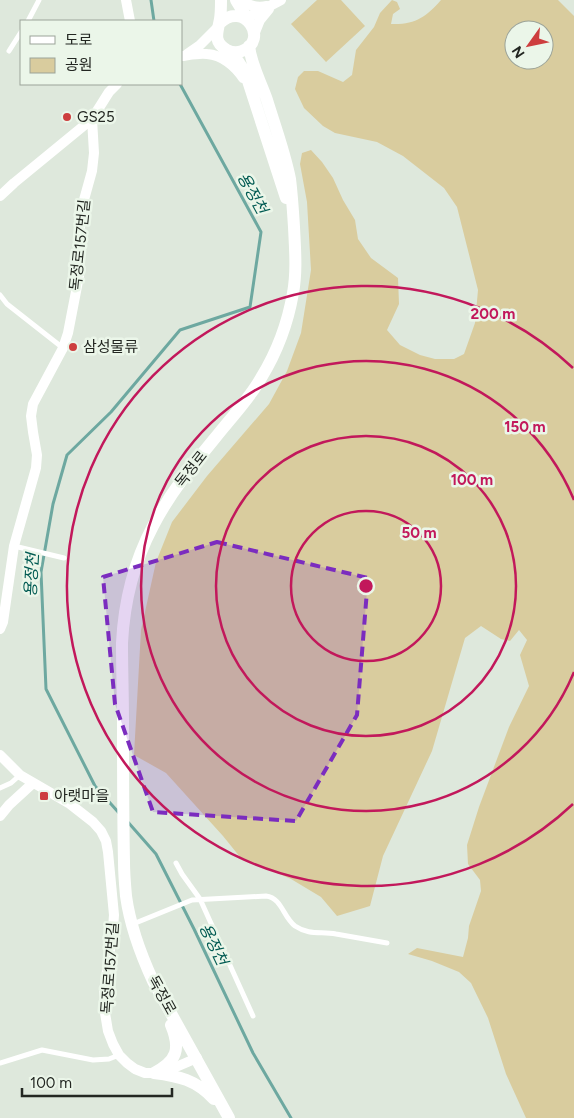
<svg xmlns="http://www.w3.org/2000/svg" width="574" height="1118" font-family="Figtree,'Noto Sans KR',sans-serif">
<style>
.green{fill:#d9cc9e;fill-rule:evenodd}
.lines{fill:none;stroke-linecap:round;stroke-linejoin:round}
.stream{stroke:#6da8a0;stroke-width:3}
.service{stroke:#fff;stroke-width:5}
.minor{stroke:#fff;stroke-width:10}
.tertiary{stroke:#fff;stroke-width:12}
.marked{fill:#7b2cbf;fill-opacity:0.2;stroke:#7b2cbf;stroke-width:4;stroke-dasharray:10 6;stroke-linejoin:round}
.ring{fill:none;stroke:#c2185b;stroke-width:2.5}
.poi-dot{fill:#cd3e3e;stroke:#ebf6e9;stroke-width:2}
.labels{text-anchor:middle;stroke-width:5;stroke-linejoin:round;paint-order:stroke}
.poi-label{font-size:15px;fill:#232722;stroke:#ebf6e9;text-anchor:start}
.street-label{font-size:15px;fill:#232722;stroke:#ebf6e9}
.water-label{font-size:16px;font-style:italic;fill:#005a52;stroke:#ebf6e9}
.centre{fill:#c2185b;stroke:#ebf6e9;stroke-width:2.5}
.ring-label{font-size:15px;text-anchor:middle;font-weight:bold;fill:#c2185b;stroke:#ebf6e9;stroke-width:5;stroke-linejoin:round;paint-order:stroke}
</style>
<rect width="100%" height="100%" fill="#dee8dc"/>
<path class="green" d="M317,0H341L365,26L326,62L291,24Z
M392,0L397,2L400,9L393,14L391,24C415,25 426,17 441,0H558L574,16V1118H526L506,1074L488,1018L471,983L459,972L432,961L408,954L417,948L463,957L468,938L469,926L481,891L480,880L468,864L467,845L479,807L509,727L529,686L520,655L527,640L519,630L510,641L501,639L481,626L465,638L432,751L383,856L370,906L337,916L321,897L291,879L240,857L223,836L166,773L134,755L141,630L156,562L172,522L207,476L269,404L287,371L301,333L311,270L307,202L300,164L302,153L311,150L322,162L333,178L343,200L355,220L358,239L371,258L398,278L399,304L387,330L400,345L420,355L435,359H454L464,354L475,323L478,290L457,207L444,188L403,156L377,142L335,133L323,126L304,108L295,89L298,77L304,71H318L343,82L352,75L356,50L374,27L380,13ZM514,30H544V60H514Z"/>
<g class="lines">
<path class="stream" d="M151,0L154,21
M119,813L95,786L46,689L41,572L53,504L67,455L111,412L180,330L250,307L261,232L180,84
M127,821L156,854L194,929L253,1053L291,1118"/>
<path class="service" d="M28,21L39,0
M9,51L21,32
M0,295L7,304L63,348
M14,546L64,558
M0,788L11,783L20,775
M176,863L182,874L200,899L253,1016
M133,924L192,900L266,896C282,898 283,917 295,926C310,936 321,931 336,934C353,937 370,940 387,943
M0,1063L42,1050L93,1060L109,1059L119,1055"/>
<path class="minor" d="M126,0L130,21
M242,0C249,6 258,8 267,6
M247,18L281,0
M254,35L260,20L269,9
M187,54L200,45L217,28
M183,56C190,55 199,53 207,54C222,55 235,66 243,78
M0,196L14,183L92,119L109,92L117,84
M0,629L3,622L14,546L36,468L37,455L33,432L31,416L33,404L63,348L68,333L79,276L80,221L82,207L92,171L94,153L92,119
M0,755L20,775L70,804L93,822L101,831L106,841L108,852L114,915L113,928L104,992V1007L108,1031L113,1044L119,1055L127,1063L135,1069L145,1073H154L176,1067L197,1058
M0,816L9,805L33,783"/>
<path class="tertiary" d="M236,0L247,18
M220,23C244,0 270,40 242,51C237,53 231,52 227,50C212,42 218,31 220,19C221,13 221,6 221,0
M232,52L243,69L248,81L286,198
M154,1073C177,1061 181,1049 171,1025
M154,1073C179,1076 196,1080 214,1099
M229,1118L153,981C141,955 130,925 126,896C125,885 124,873 124,862C123,815 123,768 123,722C123,696 122,669 122,643C124,603 134,562 153,526C172,489 198,459 224,427C237,411 251,396 261,378C277,352 288,322 293,293C297,271 295,249 294,227C293,211 292,195 290,179C285,153 275,126 267,100C261,82 251,65 249,46"/>
</g>
<path class="marked" d="M217,542L368,578L357,715L296,821L153,812L115,704L103,577Z"/>
<g class="ring">
<circle cx="366" cy="586" r="75"/>
<circle cx="366" cy="586" r="150"/>
<path d="M574 672A225 225 0 1 1 574 500"/>
<path d="M573 804A300 300 0 1 1 573 368"/>
</g>
<g class="poi-dot">
<circle cx="67" cy="117" r="5"/>
<circle cx="73" cy="347" r="5"/>
<rect x="39" y="791" width="10" height="10" rx="2.5"/>
</g>
<g class="labels">
<g class="poi-label">
<text x="77" y="122">GS25</text>
<text x="83" y="352">삼성물류</text>
<text x="54" y="801">아랫마을</text>
</g>
<g class="street-label">
<text transform="translate(80 245) rotate(-84)" y="5">독정로157번길</text>
<text transform="translate(191 469) rotate(-52)" y="5">독정로</text>
<text transform="translate(110 968) rotate(-86)" y="5">독정로157번길</text>
<text transform="translate(162 995) rotate(61)" y="5">독정로</text>
</g>
<g class="water-label">
<text transform="translate(253 193) rotate(61)" y="6">용정천</text>
<text transform="translate(31 575) rotate(-87)" y="6">용정천</text>
<text transform="translate(214 944) rotate(64)" y="6">용정천</text>
</g>
</g>
<circle cx="366" cy="586" r="8" class="centre"/>
<g class="ring-label">
<text x="493" y="319">200 m</text>
<text x="525" y="432">150 m</text>
<text x="472" y="485">100 m</text>
<text x="419" y="538">50 m</text>
</g>
<rect x="20" y="20" width="162" height="65" fill="#ebf6e9" stroke="#9ba399"/>
<rect x="30" y="36" width="25" height="8" fill="#ffffff" stroke="#9ba399"/>
<text x="65" y="45" font-size="15" fill="#232722">도로</text>
<rect x="30" y="58" width="25" height="15" fill="#d9cc9e" stroke="#9ba399"/>
<text x="65" y="70" font-size="15" fill="#232722">공원</text>
<g transform="translate(529 45) rotate(237)"><circle r="24" fill="#ebf6e9" stroke="#9ba399"/>
<path d="M0-4L9 19L0 12L-9 19Z" fill="#cd3e3e"/>
<text y="-8" font-size="14" font-weight="bold" text-anchor="middle" fill="#232722">N</text>
</g>
<path d="M22 1088v8h150v-8" fill="none" stroke="#232722" stroke-width="2.5"/>
<text x="30" y="1088" font-size="15" fill="#232722" stroke="#ebf6e9" stroke-width="4" paint-order="stroke">100 m</text>
</svg>
